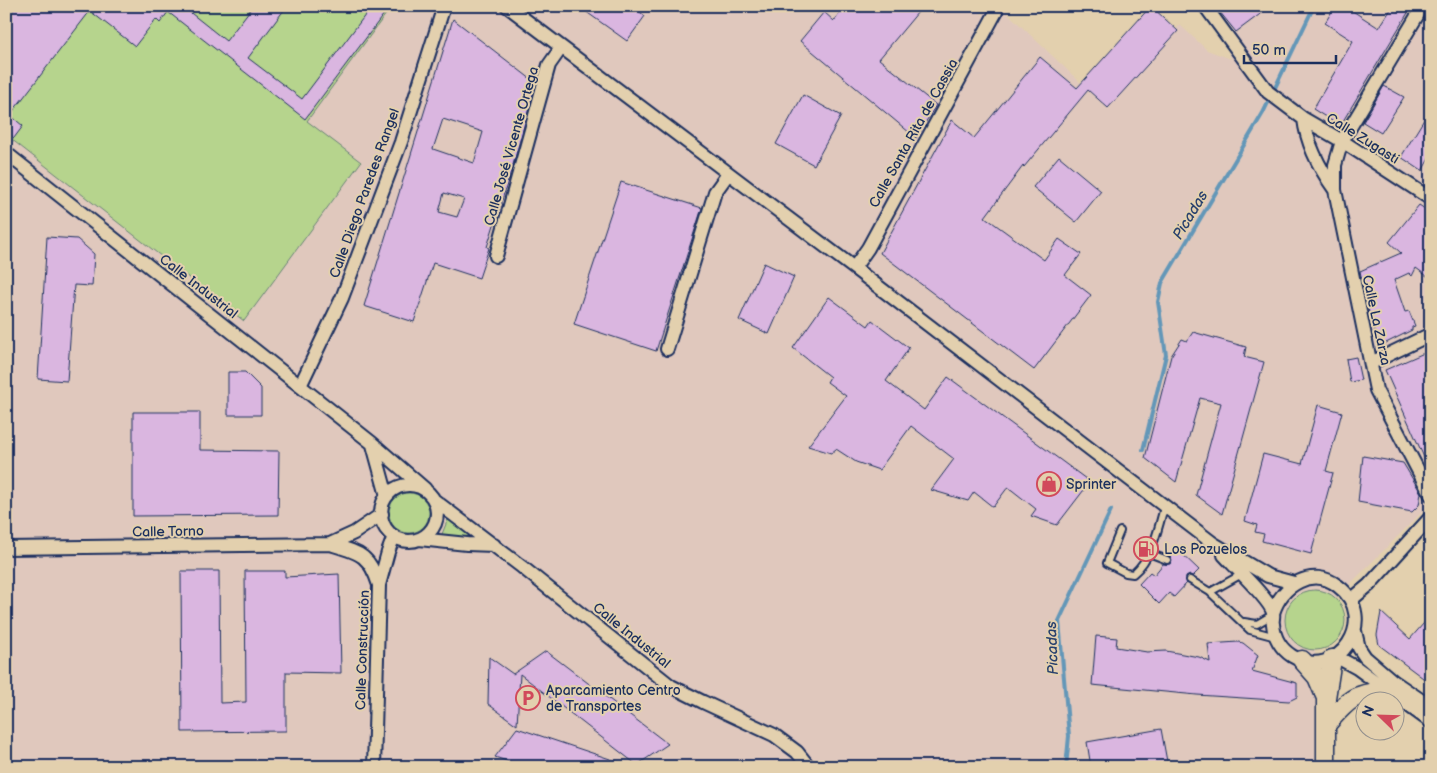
<svg xmlns="http://www.w3.org/2000/svg" width="1437" height="773" font-family="'Balsamiq Sans',sans-serif">
<style>
.built{fill:#e0c8bd}
.green{fill:#b6d48d;stroke:#688276}
.lines{fill:none;stroke-linecap:round;stroke-linejoin:round}
.stream{stroke:#6397b8;stroke-width:4}
.building{fill:#dab6e0;stroke:#1b2f5e;fill-rule:evenodd}
.lane-casing{stroke:#1b2f5e;stroke-width:10}
.street-casing{stroke:#1b2f5e;stroke-width:16}
.secondary-casing{stroke:#1b2f5e;stroke-width:21}
.lane{stroke:#e3d0ae;stroke-width:6}
.street{stroke:#e3d0ae;stroke-width:12}
.secondary{stroke:#e3d0ae;stroke-width:18}
.labels{text-anchor:middle;stroke-width:4;stroke-linejoin:round;paint-order:stroke}
.street-label{font-size:14px;fill:#1b2f5e;stroke:#e3d0ae}
.poi-label{font-size:14px;fill:#1b2f5e;stroke:#e3d0ae;text-anchor:start}
.water-label{font-size:15px;font-style:italic;fill:#27406d;stroke:#e3d0ae}
</style>
<rect width="100%" height="100%" fill="#e3d0ae"/>
<filter id="ink" filterUnits="userSpaceOnUse"><feTurbulence type="fractalNoise" baseFrequency=".02" numOctaves="2"/><feDisplacementMap in="SourceGraphic" scale="10" xChannelSelector="R" yChannelSelector="G"/><feConvolveMatrix kernelMatrix="1 2 1 2 8 2 1 2 1" color-interpolation-filters="sRGB"/></filter>
<g filter="url(#ink)">
<path class="built" d="M6,6H973L983,15L988,6H1000L1104,105L1180,25L1207,50L1231,59L1225,41L1199,6H1431V503L1315,619V767H6Z"/>
<path class="green" d="M6,6H392L307,121L361,162L244,321L6,135Z
M389 513a20 20 0 1 1 40 0a20 20 0 1 1-40 0Z
M448,519L471,535L469,540L443,538L442,534Z
M1285 620a30 30 0 1 1 60 0a30 30 0 1 1-60 0Z"/>
<g class="lines">
<path class="stream" d="M1143,450L1166,355L1158,302L1162,283L1263,113L1314,6
M1066,767L1069,736L1059,621L1111,510"/>
</g>
<path class="building" d="M16,6H182L226,41L253,6H287L248,58L302,99L372,6H390L305,119L168,12L160,23L156,19L135,46L90,11L10,115L23,126L14,138L6,132V19Z
M578,6H632L645,16L627,41Z
M846,6H923L879,59L936,105L916,138L800,41L824,12L834,21Z
M1151,6L1178,31L1108,108L1088,90L1024,167L1023,166L985,217L1044,260L1059,239L1081,254L1065,275L1091,295L1034,370L880,253L952,120L974,138L1040,57L1077,88Z
M1215,6H1271L1236,32Z
M1335,6H1345L1379,28L1393,6H1412L1340,126L1313,109L1353,41L1325,23Z
M453,19L536,83L513,165L487,247L489,248L479,278L433,263L414,322L364,306ZM443,119L483,132L474,163L433,149ZM444,193L464,199L457,217L439,212Z
M1384,86L1404,97L1381,133L1363,122Z
M803,95L841,116L814,165L776,144Z
M1431,108V155L1422,171L1401,157Z
M1059,156L1101,191L1076,222L1033,187Z
M621,182L702,208L656,351L574,324Z
M1419,205L1431,213V279L1416,268L1412,276L1409,273L1394,280L1405,312L1409,311L1415,326L1412,327V330L1380,346L1367,306L1360,271L1401,253L1389,242Z
M47,237L77,239L94,254L92,286L74,285L67,381L38,379Z
M764,263L794,277L769,334L739,320Z
M829,297L868,326L872,320L909,348L886,381L924,410L948,377L1090,482L1057,525L1031,516L1036,509L1008,487L993,507L974,492L968,501L931,490L954,459L911,426L879,470L856,462L836,449L831,453L808,446L846,396L827,382L830,377L793,348Z
M1193,332L1246,347L1244,357L1264,362L1222,514L1196,495L1221,403L1200,398L1176,482L1145,458L1171,356L1182,339L1187,341Z
M1431,350V473L1385,370Z
M1356,357L1361,380L1350,382L1346,359Z
M228,372H245L261,388V415H228Z
M1318,405L1342,412L1326,471L1333,473L1311,554L1262,541L1264,534L1255,532L1257,525L1245,521L1263,454L1302,464Z
M133,412H200V450L279,451L278,515L133,516Z
M1363,456L1403,463L1421,493L1419,505L1412,512L1358,502Z
M1177,549L1199,570L1193,576L1190,575L1186,577L1187,583L1174,597L1169,593L1159,604L1139,584L1150,572L1154,575L1163,564H1170L1172,560L1170,556Z
M181,571H219L220,703L246,702L245,571H285V577L339,574L341,673L286,672V731L182,732Z
M1381,612L1410,639L1431,615V684L1379,645L1377,635Z
M1096,636L1117,638L1116,647L1147,652L1166,651L1199,657L1210,662L1208,644L1238,642L1243,643L1258,655L1252,671L1297,683V697L1289,701L1197,695L1092,685Z
M546,651L668,744L637,765L520,674L517,725L488,704L489,657L513,674Z
M517,728L628,765V767H524L495,757Z
M1161,729L1168,767H1091L1087,742Z"/>
<g class="lines">
<defs>
<path id="lane" d="M1120,531L1107,563L1126,573L1133,574C1152,558 1158,530 1164,507
M1149,553L1167,560
M1190,580L1210,592L1250,630L1276,637
M1210,592L1242,574
M1244,622L1257,624L1272,615"/>
<path id="street" d="M507,6L854,268L1214,544L1268,576L1294,583
M1205,6L1268,92L1304,119L1342,141L1431,199
M1423,6L1342,141L1335,165V190L1376,390L1431,495
M1304,119C1307,145 1320,169 1335,190
M6,153L372,443L425,489
M496,256L549,65L561,48
M854,268L868,248L996,12
M667,349L715,192L728,174
M1371,363L1431,334
M300,386L342,298L401,142L444,6
M373,445L387,496
M381 513a28 28 0 1 1 56 0a28 28 0 1 1-56 0Z
M434,500L522,567L671,686L703,702L774,735L797,752L809,767
M419,539L467,544L494,545
M330,544L354,533L382,514
M6,548L330,544C360,553 369,554 379,585
M1224,555C1234,566 1271,601 1273,613C1274,616 1272,621 1273,624C1274,637 1281,649 1292,656C1338,684 1381,618 1338,586C1312,566 1282,585 1273,613
M1351,600L1369,585L1431,517
M1355,631L1359,648L1365,657L1393,681L1431,707
M1335,656L1357,668L1431,722
M374,767L379,585L388,552L394,536"/>
<path id="secondary" d="M1302,660L1317,677L1326,698
M1326,725C1349,699 1351,695 1386,690
M1326,767V698L1332,659"/>
</defs>
<use href="#lane" class="lane-casing"/>
<use href="#street" class="street-casing"/>
<use href="#secondary" class="secondary-casing"/>
<use href="#lane" class="lane"/>
<use href="#street" class="street"/>
<use href="#secondary" class="secondary"/>
</g>
</g>
<defs>
<symbol id="shop-ring" viewBox="-11 -11 22 22"><circle r="9.5" fill="#e3d0ae" stroke="#d1495b" stroke-width="1.5"/><path d="M-5-2.5h2.3a2.7 3.5 0 0 1 5.4 0H5L5.5 6h-11ZM-1.5-2.5h3a1.5 2.3 0 0 0-3 0Z" fill="#d1495b"/></symbol>
<symbol id="fuel-ring" viewBox="-11 -11 22 22"><circle r="9.5" fill="#e3d0ae" stroke="#d1495b" stroke-width="1.5"/><path d="M-5.5-6h7V0h2V4h1.3V-2.5L3-4.5l.8-.8L6-3V5H2.5V1h-1V6h-7ZM-4.2-4.7v3.2H.2V-4.7Z" fill="#d1495b"/></symbol>
<symbol id="parking-ring" viewBox="-11 -11 22 22"><circle r="9.5" fill="#e3d0ae" stroke="#d1495b" stroke-width="1.5"/><path d="M-3.5-5.5H1a3.5 3.5 0 0 1 0 7H-1V5.5H-3.5ZM-1-3.4V-.6H.8a1.4 1.4 0 0 0 0-2.8Z" fill="#d1495b"/></symbol>
</defs>
<g fill-rule="evenodd">
<use href="#shop-ring" x="1035" y="470" width="28" height="28"/>
<use href="#fuel-ring" x="1132" y="535" width="28" height="28"/>
<use href="#parking-ring" x="514" y="684" width="28" height="28"/>
</g>
<g class="labels">
<g class="street-label">
<text transform="translate(913 133) rotate(-61)" y="5">Calle Santa Rita de Cassia</text>
<text transform="translate(1363 138) rotate(32)" y="5">Calle Zugasti</text>
<text transform="translate(511 146) rotate(-74)" y="5">Calle José Vicente Ortega</text>
<text transform="translate(364 193) rotate(-70)" y="5">Calle Diego Paredes Rangel</text>
<text transform="translate(199 286) rotate(38)" y="5">Calle Industrial</text>
<text transform="translate(1377 320) rotate(78)" y="5">Calle La Zarza</text>
<text transform="translate(168 531) rotate(-1)" y="5">Calle Torno</text>
<text transform="translate(632 635) rotate(39)" y="5">Calle Industrial</text>
<text transform="translate(362 650) rotate(-88)" y="5">Calle Construcción</text>
</g>
<g class="poi-label">
<text x="1066" y="489">Sprinter</text>
<text x="1164" y="554">Los Pozuelos</text>
<text x="546" y="695">Aparcamiento Centro<tspan x="546" dy="16">de Transportes</tspan></text>
</g>
<g class="water-label">
<text transform="translate(1190 215) rotate(-59)" y="5">Picadas</text>
<text transform="translate(1052 648) rotate(-92)" y="5">Picadas</text>
</g>
</g>
<rect width="1437" height="773" fill="none" stroke="#e3d0ae" stroke-width="25"/>
<rect x="12" y="12" width="1412" height="748" fill="none" stroke="#1b2f5e" stroke-width="2" filter="url(#ink)"/>
<g transform="translate(1380 716) rotate(293)"><circle r="24" fill="#e3d0ae" stroke="#93908e"/>
<path d="M0-4L9 19L0 12L-9 19Z" fill="#d1495b"/>
<text y="-8" font-size="14" font-weight="bold" text-anchor="middle" fill="#1b2f5e">N</text>
</g>
<path d="M1244 55v8h92v-8" fill="none" stroke="#1b2f5e" stroke-width="2.5"/>
<text x="1252" y="55" font-size="15" fill="#1b2f5e" stroke="#e3d0ae" stroke-width="4" paint-order="stroke">50 m</text>
</svg>
